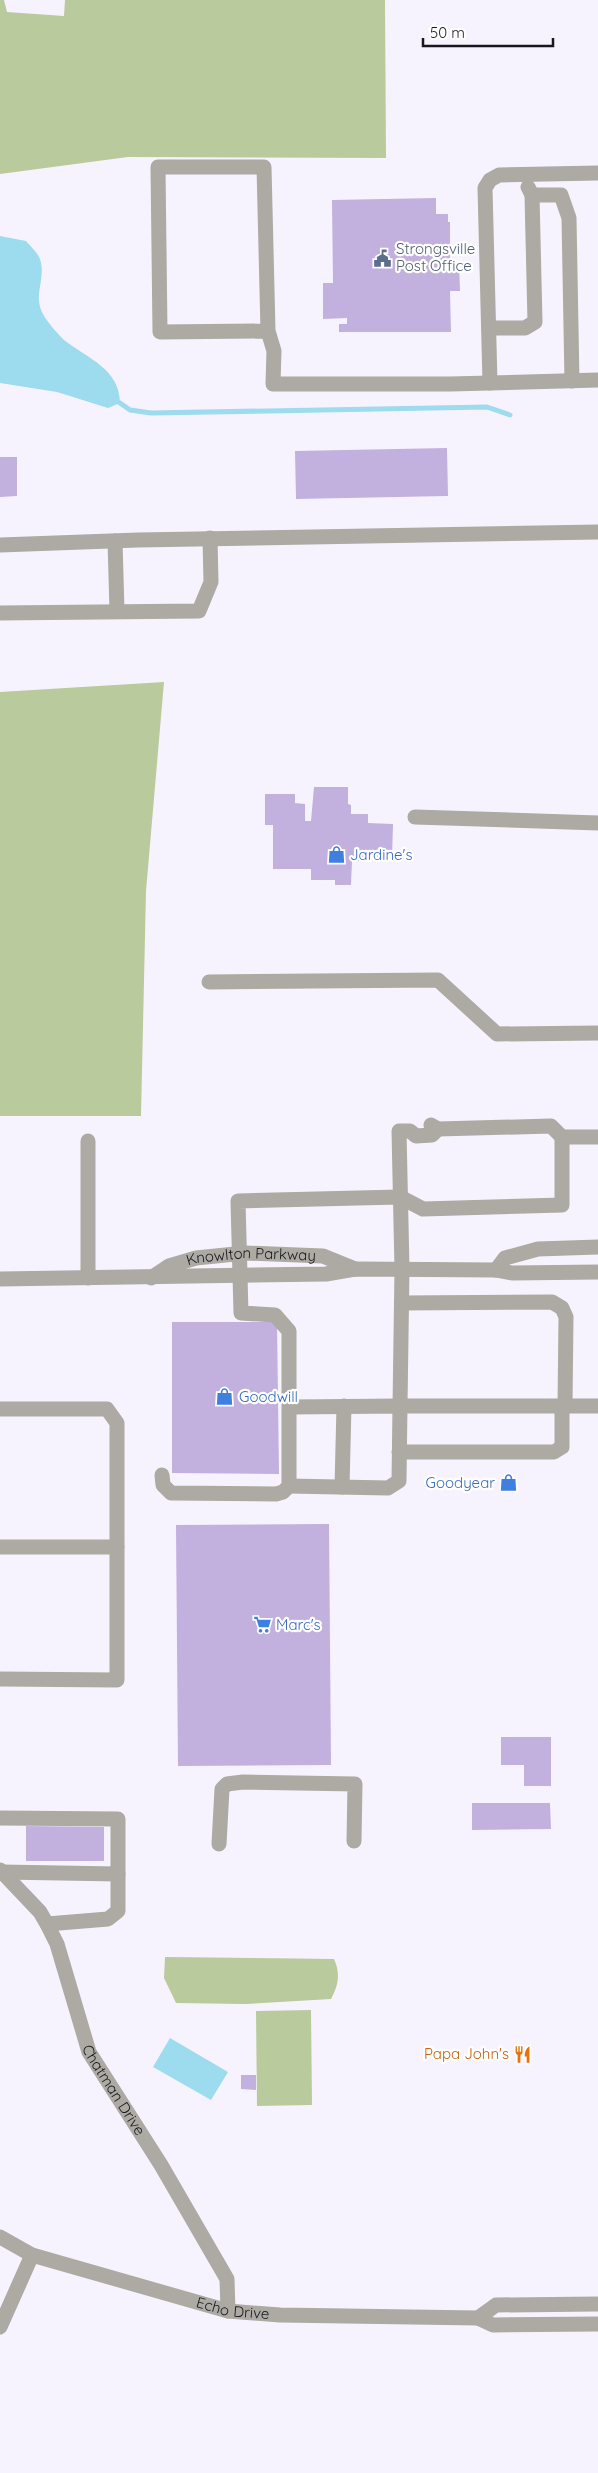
<svg xmlns="http://www.w3.org/2000/svg" width="598" height="2473" font-family="Quicksand,sans-serif">
<style>
.green{fill:#b9ca9c}
.water{fill:#9ddbee}
.lines{fill:none;stroke-linecap:round;stroke-linejoin:round}
.stream{stroke:#9ddbee;stroke-width:5}
.building{fill:#c2b0de}
.minor{stroke:#acaaa3;stroke-width:15}
.labels{text-anchor:middle;stroke-width:4.5;stroke-linejoin:round;paint-order:stroke}
.service-label{font-size:15px;fill:#4e5e75;stroke:#fff;text-anchor:start}
.shop-label{font-size:15px;fill:#366cbe;stroke:#fff;text-anchor:start}
.street-label{font-size:15px;fill:#19171d;stroke:#fff}
.food-label{font-size:15px;fill:#c56008;stroke:#fff;text-anchor:end}
</style>
<rect width="100%" height="100%" fill="#f7f3fe"/>
<path class="green" d="M0,0H4L7,12L64,16L65,0H385L386,158L128,157L0,174Z
M164,682L146,891L141,1116H0V692Z
M165,1957L334,1959C341,1974 338,1986 331,1999L246,2004L176,2003L164,1978Z
M311,2010L312,2105L257,2106L256,2011Z"/>
<path class="water" d="M0,236L26,241C30,246 38,253 40,259C47,281 30,297 46,319C51,326 58,334 64,340C87,358 120,369 120,403L108,408L57,392L0,383Z
M170,2038L228,2072L211,2100L153,2067Z"/>
<g class="lines">
<path class="stream" d="M120,403L130,410L151,413L487,407L510,415"/>
</g>
<path class="building" d="M436,198V214H448V222H450V262H459L460,291H450L451,332H339V324H347V318L323,319V283H333L332,200Z
M447,448L448,496L296,499L295,451Z
M0,457H17V496L0,497Z
M314,787H348V804L351,805V814H368V823L393,824L392,858H368V861H352L351,885H335V880H311V869H273V825H265V794H295V803L305,804V821H311Z
M172,1322H277L279,1474L172,1473Z
M329,1524L331,1765L178,1766L176,1525Z
M501,1737H551V1786H524V1765H501Z
M472,1803H550L551,1829L472,1830Z
M26,1826L104,1827V1861H26Z
M241,2075H256V2090L241,2089Z"/>
<g class="lines">
<g class="minor">
<path d="M532,195H561L569,218L572,381"/>
<path d="M489,328H525L535,322L532,195L528,187"/>
<path d="M268,331L160,332L158,167H264L268,331L274,351L273,384H450L598,380"/>
<path d="M490,383L485,188L490,180L499,175L598,173"/>
<path d="M115,541L117,611"/>
<path d="M0,545L138,540L598,532"/>
<path d="M0,613L199,611L211,582L210,538"/>
<path d="M415,817L598,823"/>
<path d="M209,982L438,980L497,1034L598,1033"/>
<path d="M431,1125L438,1129L551,1126L562,1137"/>
<path d="M438,1129L432,1135L416,1136L410,1131H399L402,1269L400,1406H598"/>
<path d="M88,1141V1278"/>
<path d="M496,1270L505,1258L538,1249L598,1247"/>
<path id="s1" d="M151,1278L169,1266L196,1258L245,1253L323,1256L355,1269"/>
<path d="M0,1279L326,1274L355,1269L496,1270L512,1273L598,1272"/>
<path d="M402,1303L552,1302L562,1308L566,1317L565,1406"/>
<path d="M0,1409H107L117,1423V1680L0,1679"/>
<path d="M399,1452H554L562,1447V1406"/>
<path d="M162,1475L163,1485L171,1493L276,1494L283,1492L289,1486V1331L275,1315L241,1313L238,1201L400,1197L423,1209L562,1205V1137H598"/>
<path d="M289,1486L388,1488L399,1481L400,1406L290,1407"/>
<path d="M342,1487L344,1406"/>
<path d="M0,1547H117"/>
<path d="M0,1818L118,1819V1874L2,1872"/>
<path d="M219,1844L222,1789L227,1784L243,1782L355,1784L354,1841"/>
<path id="s2" d="M0,1870L40,1912L47,1924L57,1944L89,2052L161,2165L227,2279L228,2311"/>
<path d="M47,1924L108,1919L118,1911V1874"/>
<path id="s3" d="M0,2237L32,2255L228,2311L280,2315L478,2318L493,2325L598,2324"/>
<path d="M478,2318L496,2305L598,2304"/>
<path d="M0,2327L32,2255"/>
</g>
</g>
<defs>
<symbol id="civic-bare" viewBox="-9 -9 18 18"><path d="M-.6-6.5H3V-4.5H.6V-3L4-1V1h2V6H-6V1h2V-1L-.6-3ZM-1.2 2.5V6h2.4V2.5Z" fill="#5c6f8a" stroke="#fff" stroke-width="2.5" paint-order="stroke"/></symbol>
<symbol id="shop-bare" viewBox="-9 -9 18 18"><path d="M-5-2.5h2.3a2.7 3.5 0 0 1 5.4 0H5L5.5 6h-11ZM-1.5-2.5h3a1.5 2.3 0 0 0-3 0Z" fill="#3f7fe0" stroke="#fff" stroke-width="2.5" paint-order="stroke"/></symbol>
<symbol id="supermarket-bare" viewBox="-9 -9 18 18"><path d="M-6-5.5h2.5l.6 2H6L4.5 2H-2.5L-4.4-4H-6ZM-1.5 3.2a1.3 1.3 0 1 0 .1 0ZM3 3.2a1.3 1.3 0 1 0 .1 0Z" fill="#3f7fe0" stroke="#fff" stroke-width="2.5" paint-order="stroke"/></symbol>
<symbol id="restaurant-bare" viewBox="-9 -9 18 18"><path d="M-5-6h1v4h1v-4h1v4h1v-4h1v5L-1.5 .5V6h-2V.5L-5-1ZM5-6V6H3V1.5H1.5Q1.5-4 5-6Z" fill="#e8710a" stroke="#fff" stroke-width="2.5" paint-order="stroke"/></symbol>
</defs>
<g fill-rule="evenodd">
<use href="#civic-bare" x="370" y="246" width="25" height="25"/>
<use href="#shop-bare" x="324" y="842" width="25" height="25"/>
<use href="#shop-bare" x="212" y="1384" width="25" height="25"/>
<use href="#shop-bare" x="496" y="1470" width="25" height="25"/>
<use href="#supermarket-bare" x="250" y="1612" width="25" height="25"/>
<use href="#restaurant-bare" x="510" y="2042" width="25" height="25"/>
</g>
<g class="labels">
<g class="service-label">
<text x="396" y="254">Strongsville<tspan x="396" dy="17">Post Office</tspan></text>
</g>
<g class="shop-label">
<text x="350" y="860">Jardine's</text>
<text x="239" y="1402">Goodwill</text>
<text x="495" y="1488" text-anchor="end">Goodyear</text>
<text x="276" y="1630">Marc's</text>
</g>
<g class="street-label">
<text dy="5" stroke="none"><textPath href="#s1" startOffset="105">Knowlton Parkway</textPath></text>
<text dy="5" stroke="none"><textPath href="#s2" startOffset="252">Chatman Drive</textPath></text>
<text dy="5" stroke="none"><textPath href="#s3" startOffset="245">Echo Drive</textPath></text>
</g>
<g class="food-label">
<text x="509" y="2059">Papa John's</text>
</g>
</g>
<path d="M423 38v8h130v-8" fill="none" stroke="#19171d" stroke-width="2.5"/>
<text x="430" y="38" font-size="15" fill="#19171d" stroke="#ffffff" stroke-width="4" paint-order="stroke">50 m</text>
</svg>
